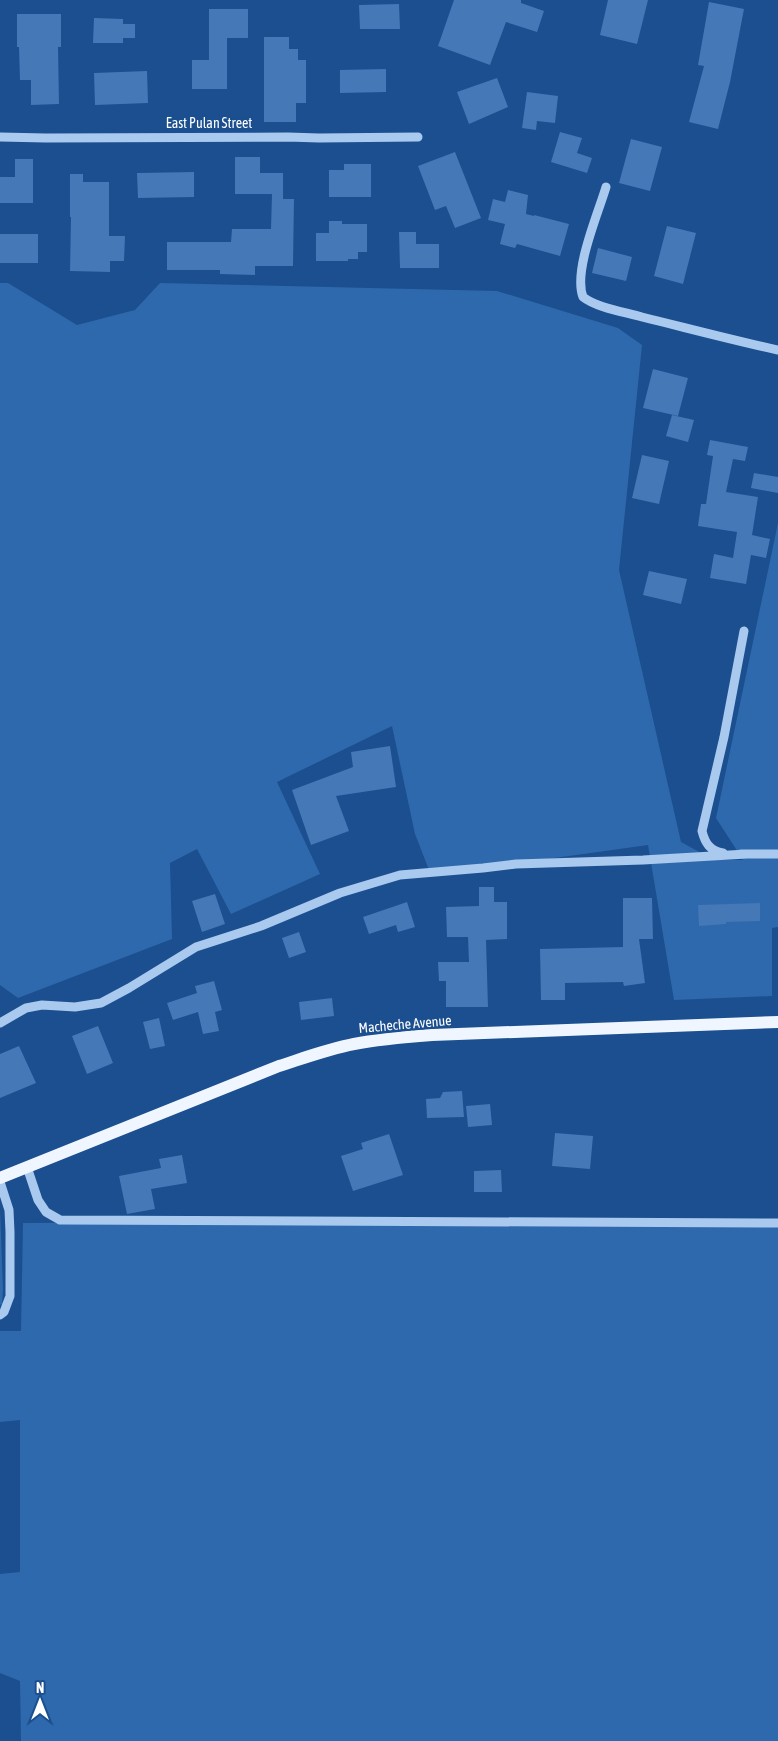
<svg xmlns="http://www.w3.org/2000/svg" width="778" height="1741" font-family="'Asap Condensed',sans-serif">
<style>
.green{fill:#2e69ad}
.building{fill:#4478b7}
.lines{fill:none;stroke-linecap:round;stroke-linejoin:round}
.minor{stroke:#a9c9ee;stroke-width:9}
.major{stroke:#f0f6ff;stroke-width:12}
.labels{text-anchor:middle;stroke-width:4;stroke-linejoin:round;paint-order:stroke}
.street-label{font-size:14px;fill:#fff;stroke:#1b4f8f}
</style>
<rect width="100%" height="100%" fill="#1b4f8f"/>
<path class="green" d="M0,283H8L77,325L135,310L160,283L497,291L618,328L642,345L619,570L681,842L714,860H743L716,818L778,523V927L772,928V996L674,1000L648,845L483,868L429,870L415,834L392,726L277,782L320,874L231,914L197,849L170,863L172,939L18,998L0,985Z
M0,1209L3,1289L2,1304L0,1305Z
M385,1221L778,1223V1741H21L20,1681L0,1673V1574L20,1572V1420L0,1422V1331H21L23,1223Z"/>
<path class="building" d="M454,0H521V3L544,11L537,32L506,22L490,65L438,46Z
M608,0H648L637,44L600,35Z
M709,2L744,9L730,82L718,129L689,122L704,66L698,65Z
M399,4L400,29H360L359,5Z
M209,9H248V38H227V89H192V60H209Z
M17,14H61V47H58L59,104L31,105V80H20L19,47H17Z
M94,18L123,19V24H135V38H123V43H93Z
M264,37H289V49H298V60H306V103H296V122H264Z
M386,69V92L340,93V70Z
M147,71L148,103L95,105L94,73Z
M497,78L508,107L469,124L457,92Z
M527,92L558,96L555,123L537,121L536,130L522,128Z
M560,132L582,138L577,153L592,158L587,173L551,162Z
M631,139L662,147L650,191L619,183Z
M455,152L481,218L455,228L446,206L435,210L418,166Z
M235,157H260V173H283V199H294L293,266H255V275L220,274V270H167V242H231L232,229H271L272,194H235Z
M15,159H33V203H0V177H15Z
M344,164H371V197H329V170H344Z
M194,172V197L138,198L137,173Z
M70,174H83V182H109V236H125L124,261H110V272L70,271L71,217H70Z
M508,190L528,195L526,214L534,216V215L569,224L560,256L517,244L515,248L500,244L505,224L488,220L493,199L505,202Z
M329,221H342V224H367V252H358V259H348V261H316V233H329Z
M667,226L696,233L683,284L654,276Z
M399,232H416V244H439V268H400Z
M0,234H38V263H0Z
M598,248L632,257L626,281L592,273Z
M653,369L688,378L678,416L643,408Z
M672,415L694,420L688,442L666,436Z
M710,440L748,447L745,461L733,459L726,492L758,497L752,535L770,539L766,558L751,555L746,584L710,578L714,554L733,558L737,532L698,526L701,504H706L713,456L707,455Z
M642,455L669,461L659,504L632,498Z
M754,473L778,477V493L751,488Z
M649,571L687,579L681,604L643,595Z
M390,746L396,787L336,796L349,831L311,845L292,790L353,767L351,752Z
M479,887H494V902H507V939L486,940L488,1007H446V981H439L438,962H469L468,937H447L446,907L479,906Z
M215,894L225,924L202,932L192,901Z
M623,898H652L653,939H639L645,983L624,986L623,982L565,983V1000H541L540,949L623,947Z
M407,902L415,927L398,932L396,925L369,934L363,917Z
M760,903V921L726,922V924L699,926L698,905Z
M299,932L306,952L289,958L282,938Z
M214,981L222,1010L215,1012L219,1031L203,1034L198,1012L173,1020L167,1003L197,993L195,986Z
M332,998L334,1016L301,1020L299,1002Z
M159,1018L165,1046L150,1049L143,1022Z
M98,1026L113,1063L87,1074L72,1036Z
M19,1046L36,1083L0,1098V1054Z
M462,1091L464,1117L427,1118L426,1099L440,1098L443,1092Z
M490,1104L492,1125L468,1127L466,1106Z
M555,1133L593,1136L590,1169L552,1166Z
M389,1134L403,1175L353,1191L341,1156L363,1149L361,1143Z
M182,1155L187,1183L151,1189L155,1209L127,1214L119,1176L161,1168L159,1159Z
M501,1170L502,1192H474V1171Z"/>
<g class="lines">
<path class="minor" d="M0,137L46,138L288,137L319,138L418,137
M606,187C598,214 573,271 583,297C597,308 625,312 642,317C687,328 732,340 778,350
M723,853C710,851 705,843 702,831L724,737L744,631
M741,854H778
M0,1023L26,1008L42,1005L75,1007L101,1003L129,988L196,947L261,926L340,893L400,875L483,868L516,864L643,860L747,854
M27,1167L38,1200L46,1212L60,1220L778,1223
M0,1182L9,1210L10,1232V1296L4,1312L0,1315"/>
<path class="major" d="M0,1178L279,1066C304,1058 328,1049 354,1044C380,1039 406,1037 432,1035L778,1022"/>
</g>
<g class="labels">
<g class="street-label">
<text x="209" y="128">East Pulan Street</text>
<text transform="translate(405 1024) rotate(-5)" y="5">Macheche Avenue</text>
</g>
</g>
<g transform="translate(40 1701)" stroke="#1b4f8f" stroke-width="4" paint-order="stroke">
<path d="M0-4L9 19L0 12L-9 19Z" fill="#ffffff"/>
<text y="-8" font-size="14" font-weight="bold" text-anchor="middle" fill="#ffffff">N</text>
</g>
</svg>
